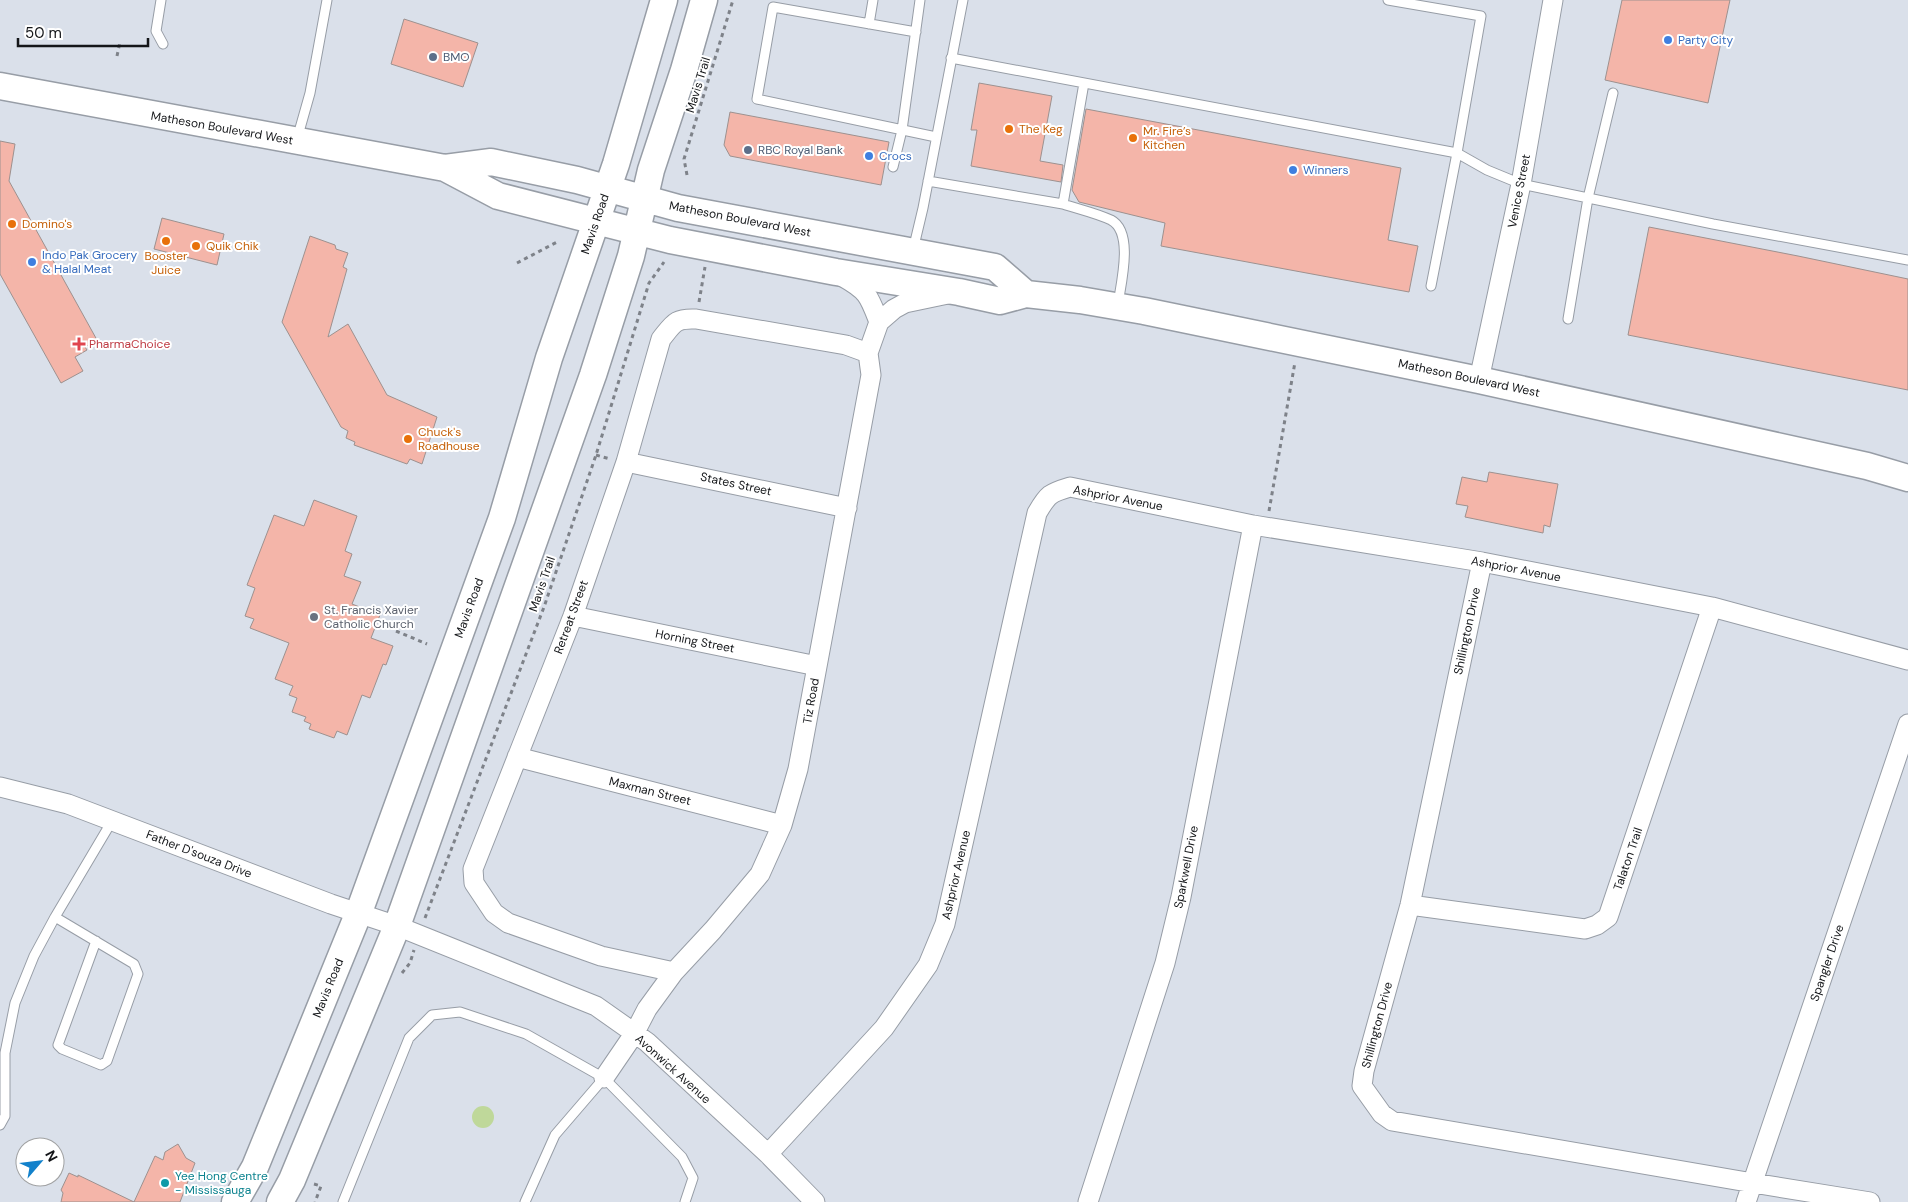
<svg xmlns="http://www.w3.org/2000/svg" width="1908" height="1202" font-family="'DM Sans',sans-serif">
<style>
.green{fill:#bfd89a}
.building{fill:#f4b5a9;stroke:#9d918f}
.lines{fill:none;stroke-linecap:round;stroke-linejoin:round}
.lane-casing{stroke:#979da6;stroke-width:11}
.street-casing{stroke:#979da6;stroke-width:21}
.secondary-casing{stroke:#979da6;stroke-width:29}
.path{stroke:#7e8289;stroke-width:3;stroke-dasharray:4 4;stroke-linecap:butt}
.lane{stroke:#fff;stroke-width:9}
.street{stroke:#fff;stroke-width:19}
.secondary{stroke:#fff;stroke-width:26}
.shop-dot{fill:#3f7fe0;stroke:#fff;stroke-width:2}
.service-dot{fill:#5c6f8a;stroke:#fff;stroke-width:2}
.food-dot{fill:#e8710a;stroke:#fff;stroke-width:2}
.health-dot{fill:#e0444e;stroke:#fff;stroke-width:2}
.worship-dot{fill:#6b7280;stroke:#fff;stroke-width:2}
.culture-dot{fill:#0f9aa8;stroke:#fff;stroke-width:2}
.labels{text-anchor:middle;stroke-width:4;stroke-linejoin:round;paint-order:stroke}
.shop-label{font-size:12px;fill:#366cbe;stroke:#fff;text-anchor:start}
.service-label{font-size:12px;fill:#4e5e75;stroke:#fff;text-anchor:start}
.street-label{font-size:12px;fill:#141619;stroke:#fff}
.food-label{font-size:12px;fill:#c56008;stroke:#fff;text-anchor:start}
.health-label{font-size:12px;fill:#be3a42;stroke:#fff;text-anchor:start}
.worship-label{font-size:12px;fill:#5b616d;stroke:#fff;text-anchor:start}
.culture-label{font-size:12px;fill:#0d838f;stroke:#fff;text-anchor:start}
</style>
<rect width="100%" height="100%" fill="#dae0ea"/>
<path class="green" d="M472 1117a11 11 0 1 1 22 0a11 11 0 1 1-22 0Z"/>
<path class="building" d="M1622,0H1730L1708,103L1605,80Z
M404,19L478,43L463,87L391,64Z
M979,83L1052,96L1040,161L1063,165L1061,182L971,166L977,130H971Z
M1086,109L1401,168L1388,240L1418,246L1409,292L1161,246L1165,223L1079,202L1072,190Z
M730,112L889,142L881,185L730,156L724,145Z
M0,141L15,144L9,181L97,340L85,347L87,350L75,357L83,371L61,383L0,274Z
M162,218L224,234L217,265L154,249Z
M1649,227L1798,256L1908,279V390L1628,335Z
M310,236L335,245L336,249L348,253L343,267L347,269L328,337L348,324L387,395L437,417L422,464L410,459L407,464L354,445L355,442L346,438L348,431L341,427L282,322Z
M1489,472L1558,484L1550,527L1544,525L1543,533L1465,517L1468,506L1456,504L1462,477L1487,482Z
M314,500L357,516L345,551L352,554L344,576L361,582L352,604L380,615L371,638L393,646L386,665L383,664L370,698L362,695L347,735L337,731L334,738L309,729L311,724L304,721L306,717L292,712L297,698L289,695L293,686L275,679L289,643L250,628L254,619L245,616L255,588L247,585L274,515L304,526Z
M178,1144L186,1158L195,1163L180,1202H134L155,1156L163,1160L165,1152Z
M69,1173L78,1177V1175L134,1202H61L63,1193L61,1190Z"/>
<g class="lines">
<defs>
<path id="lane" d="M161,0L156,31L163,44
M1388,0L1481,16L1457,153L1431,286
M869,24L873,0
M916,32L773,7L757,99L936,137
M951,58L1457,153L1487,170L1521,184L1713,224L1908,260
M1084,83L1063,204C1078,209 1096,213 1111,220C1134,232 1121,283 1118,304
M297,139L310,93L327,0
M893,167L902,130L920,0
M928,181L1063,204
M913,250L923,208L963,0
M1568,319L1588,198L1613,93
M55,917L134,964L138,974L107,1061L101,1065L62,1049L58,1045L96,941
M0,1125L5,1116V1053L15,1003L34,956L55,917L112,821
M343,1202L409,1038L432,1015L460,1012L526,1034L604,1078L682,1157L693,1178L685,1202
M525,1202L555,1135L604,1078"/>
<path id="street" d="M843,277C868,291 869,296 879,322
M1479,380L1521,184L1553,0
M626,462L847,508
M1482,562L1410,905L1364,1071L1362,1086L1382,1114L1392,1121L1753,1183L1870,1202
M573,616L817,666
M517,757L782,825
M0,787L68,804L331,904L397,926L596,1006L647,1042L768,1154L815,1202
M1410,905L1585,929L1597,925L1608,917L1712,607
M674,972L601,956L508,923L494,913L474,883L473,869L573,616L626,462L661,339C674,323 675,318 696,319L846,345L868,353
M604,1078L634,1034L647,1009L674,972L713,930L760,874L782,825L798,769L871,375L868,353L879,322L894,309L905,303L948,294
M768,1154L884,1028L928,965L945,924L1037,513C1048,494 1050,493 1070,487L1253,525L1482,562L1712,607L1908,660
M1088,1202L1165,963L1181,897L1253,525
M1746,1202L1908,724"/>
<path id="secondary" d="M0,86L445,168L491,162L577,180L678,208L995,267L1026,294
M445,168L498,196L670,240L836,272L959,292L1000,301L1026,294L1080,300L1144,311L1479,380L1867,466L1908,478
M235,1202L255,1167L359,912L502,518L549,358L616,164L664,0
M280,1202L292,1180L397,926L593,375L631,256L651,170L684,70L704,0"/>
</defs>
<use href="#lane" class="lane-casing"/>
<use href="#street" class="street-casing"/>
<use href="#secondary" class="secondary-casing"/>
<path class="path" d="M117,56L120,42
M687,175L684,159L733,0
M517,263L559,241
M699,302L705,267
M596,455L610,459
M1269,511L1295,362
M396,631L427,644
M425,918L544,607L596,455L649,283L664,262
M402,973L410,963L414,950
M314,1184L321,1186L315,1202"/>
<use href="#lane" class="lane"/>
<use href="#street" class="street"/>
<use href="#secondary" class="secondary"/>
</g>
<g class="shop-dot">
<circle cx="1668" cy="40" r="5"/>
<circle cx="869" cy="156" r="5"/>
<circle cx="1293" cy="170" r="5"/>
<circle cx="32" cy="262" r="5"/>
</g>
<g class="service-dot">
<circle cx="433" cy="57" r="5"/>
<circle cx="748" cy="150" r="5"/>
</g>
<g class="food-dot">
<circle cx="1009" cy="129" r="5"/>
<circle cx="1133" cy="138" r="5"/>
<circle cx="12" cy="224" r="5"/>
<circle cx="166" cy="241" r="5"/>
<circle cx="196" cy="246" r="5"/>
<circle cx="408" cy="439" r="5"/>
</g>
<path class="health-dot" d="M76.5 336.5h5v5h5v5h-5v5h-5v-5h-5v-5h5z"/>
<circle class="worship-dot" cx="314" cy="617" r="5"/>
<circle class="culture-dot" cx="165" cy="1183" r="5"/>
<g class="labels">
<g class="shop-label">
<text x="1678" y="44">Party City</text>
<text x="879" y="160">Crocs</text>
<text x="1303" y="174">Winners</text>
<text x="42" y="259">Indo Pak Grocery<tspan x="42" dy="14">&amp; Halal Meat</tspan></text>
</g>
<g class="service-label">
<text x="443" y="61">BMO</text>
<text x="758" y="154">RBC Royal Bank</text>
</g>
<g class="street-label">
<text transform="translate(698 85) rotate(-73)" y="4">Mavis Trail</text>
<text transform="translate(222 128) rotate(10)" y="4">Matheson Boulevard West</text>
<text transform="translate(1519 191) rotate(-79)" y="4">Venice Street</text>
<text transform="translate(740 219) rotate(11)" y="4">Matheson Boulevard West</text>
<text transform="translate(595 224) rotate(-71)" y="4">Mavis Road</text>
<text transform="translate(1469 378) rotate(12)" y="4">Matheson Boulevard West</text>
<text transform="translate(736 484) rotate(12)" y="4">States Street</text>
<text transform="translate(1118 498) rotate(11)" y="4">Ashprior Avenue</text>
<text transform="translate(1516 569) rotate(11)" y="4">Ashprior Avenue</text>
<text transform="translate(542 584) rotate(-71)" y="4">Mavis Trail</text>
<text transform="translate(469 608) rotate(-70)" y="4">Mavis Road</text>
<text transform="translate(571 617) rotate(-70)" y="4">Retreat Street</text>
<text transform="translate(1467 631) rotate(-78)" y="4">Shillington Drive</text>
<text transform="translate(695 641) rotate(11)" y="4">Horning Street</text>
<text transform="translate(811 701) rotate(-80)" y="4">Tiz Road</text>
<text transform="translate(650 791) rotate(14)" y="4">Maxman Street</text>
<text transform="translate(199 854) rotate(21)" y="4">Father D'souza Drive</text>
<text transform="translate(1628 859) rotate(-71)" y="4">Talaton Trail</text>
<text transform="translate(1186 867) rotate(-79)" y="4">Sparkwell Drive</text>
<text transform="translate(956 875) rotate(-77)" y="4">Ashprior Avenue</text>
<text transform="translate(1827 963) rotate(-71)" y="4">Spangler Drive</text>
<text transform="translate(328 988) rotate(-68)" y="4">Mavis Road</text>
<text transform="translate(1377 1025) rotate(-75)" y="4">Shillington Drive</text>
<text transform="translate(673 1069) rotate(42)" y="4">Avonwick Avenue</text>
</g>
<g class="food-label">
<text x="1019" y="133">The Keg</text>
<text x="1143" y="135">Mr. Fire’s<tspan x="1143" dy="14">Kitchen</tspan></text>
<text x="22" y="228">Domino's</text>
<text x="206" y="250">Quik Chik</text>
<text x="166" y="260" text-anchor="middle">Booster<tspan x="166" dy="14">Juice</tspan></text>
<text x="418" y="436">Chuck's<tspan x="418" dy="14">Roadhouse</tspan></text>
</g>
<g class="health-label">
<text x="89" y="348">PharmaChoice</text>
</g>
<g class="worship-label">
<text x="324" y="614">St. Francis Xavier<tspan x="324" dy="14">Catholic Church</tspan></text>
</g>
<g class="culture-label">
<text x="175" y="1180">Yee Hong Centre<tspan x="175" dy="14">- Mississauga</tspan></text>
</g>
</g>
<g transform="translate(40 1162) rotate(62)"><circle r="24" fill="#ffffff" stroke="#a1a2a3"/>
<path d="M0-4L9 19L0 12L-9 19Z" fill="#1281cb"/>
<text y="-8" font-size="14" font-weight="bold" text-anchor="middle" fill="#141619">N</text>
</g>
<path d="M18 38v8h130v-8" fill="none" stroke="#141619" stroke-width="2.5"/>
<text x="25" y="38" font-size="15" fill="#141619" stroke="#ffffff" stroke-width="4" paint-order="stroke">50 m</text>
</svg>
